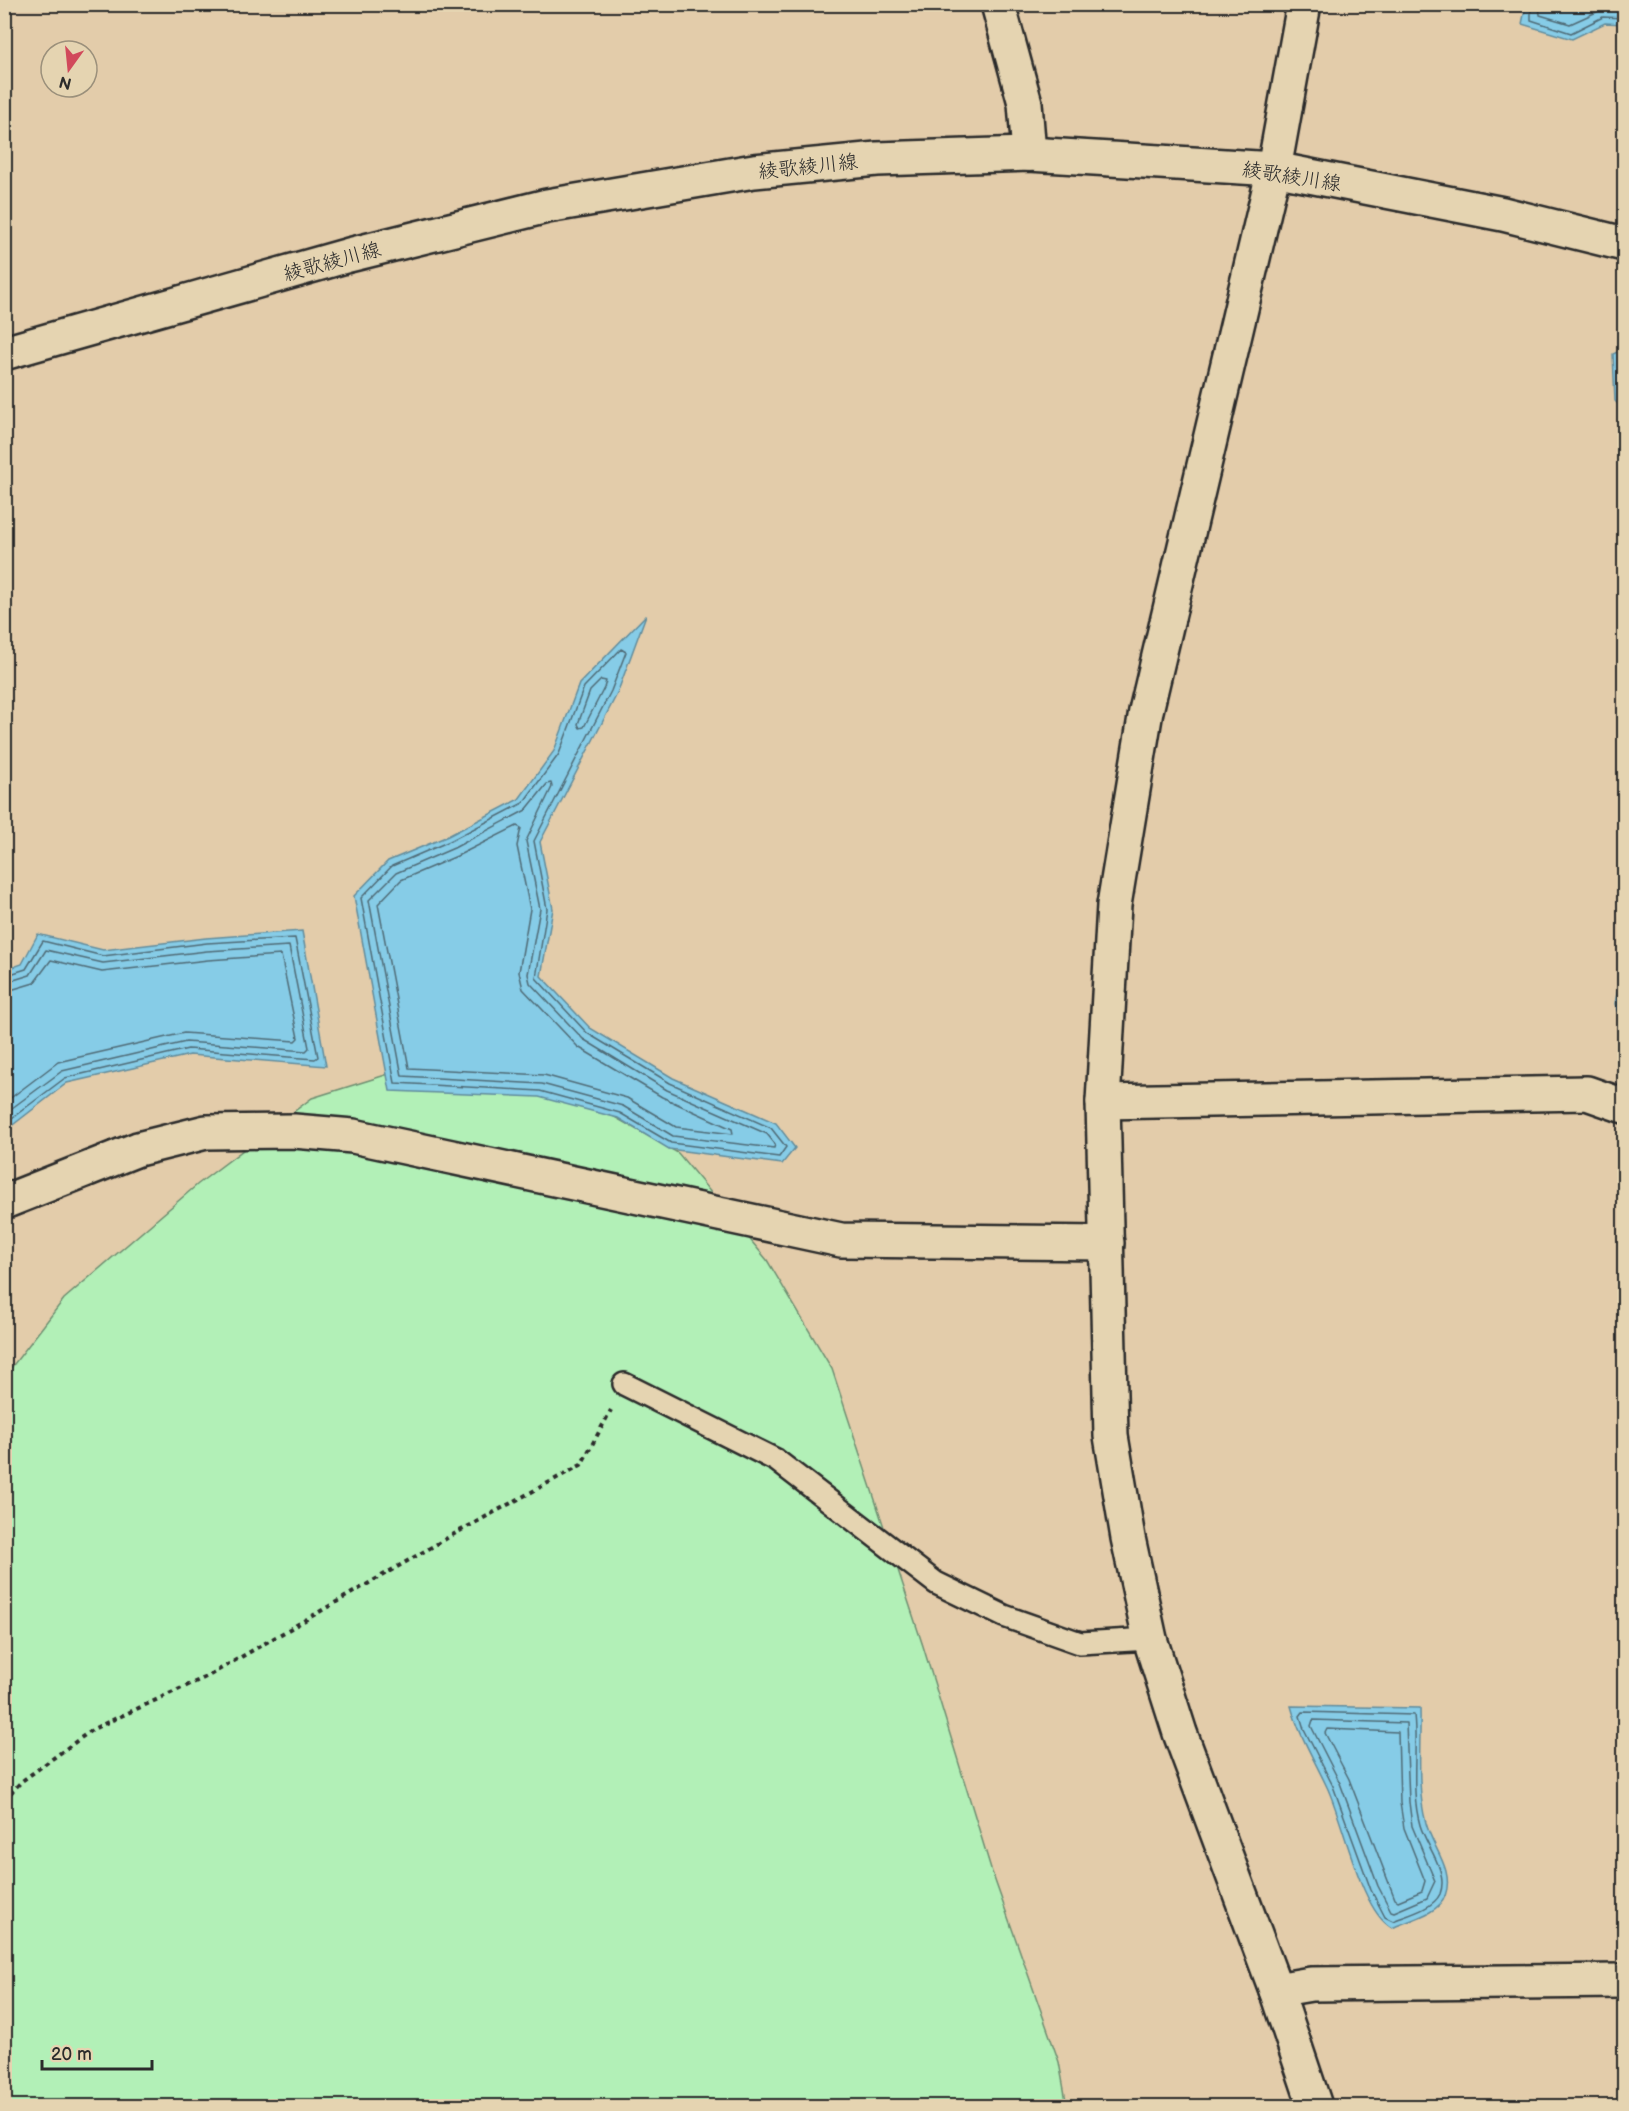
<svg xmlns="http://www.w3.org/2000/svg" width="1629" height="2111" font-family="'Balsamiq Sans','Klee One',sans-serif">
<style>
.green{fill:#b2f0b7;stroke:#6e8e71;stroke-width:1.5}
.water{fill:#86cce7;stroke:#628c9c;stroke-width:1.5}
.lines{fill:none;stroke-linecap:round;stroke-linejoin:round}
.shore{stroke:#4f6b76;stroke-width:1.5}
.service-casing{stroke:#2b2b2b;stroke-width:26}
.minor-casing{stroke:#2b2b2b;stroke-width:38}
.tertiary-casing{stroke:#2b2b2b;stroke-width:38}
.secondary-casing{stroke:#2b2b2b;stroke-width:38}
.path{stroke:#2b2b2b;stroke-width:4;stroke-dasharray:4.5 4.5;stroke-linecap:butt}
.service{stroke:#e5d4b1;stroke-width:21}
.minor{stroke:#e5d4b1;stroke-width:33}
.tertiary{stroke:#e5d4b1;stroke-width:33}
.secondary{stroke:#e5d4b1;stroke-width:33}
.labels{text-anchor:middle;stroke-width:6;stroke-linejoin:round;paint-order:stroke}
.street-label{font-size:20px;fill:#2b2b2b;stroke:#e5d4b1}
</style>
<rect width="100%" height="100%" fill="#e3ccaa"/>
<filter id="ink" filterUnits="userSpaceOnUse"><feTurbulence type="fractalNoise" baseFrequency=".0167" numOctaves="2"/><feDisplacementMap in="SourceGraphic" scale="12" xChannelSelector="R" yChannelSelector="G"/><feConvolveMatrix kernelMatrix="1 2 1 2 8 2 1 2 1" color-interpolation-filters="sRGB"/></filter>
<g filter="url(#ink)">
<path class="green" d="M427,1062L546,1078L678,1153L767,1260L832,1369L923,1646L992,1872L1059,2062L1067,2106H5L4,1377L64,1299L198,1184L312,1098Z"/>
<path class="water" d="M1526,5H1624V24L1605,23L1572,39L1522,24Z
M1624,349V410L1615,401L1613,354Z
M646,615L617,694L540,842L553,909L541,976L590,1028L673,1078L776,1123L795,1148L782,1164L669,1149L618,1118L539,1097L390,1091L354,896L388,861L448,836L519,799L554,751L579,684Z
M302,931L326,1066L190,1055L67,1083L5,1131V970L22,964L38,934L103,950L206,938Z
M1624,957V1023L1615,1004Z
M1291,1706L1420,1708C1421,1745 1416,1787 1426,1823C1432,1847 1455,1870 1445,1896C1439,1914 1409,1920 1392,1928C1361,1912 1343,1820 1327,1787C1314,1759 1299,1735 1291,1706Z"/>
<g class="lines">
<path class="shore" d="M1531,4V20L1571,33L1603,17L1624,18
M1539,4L1540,15L1570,24L1601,10L1624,11
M621,649L626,652L611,691L534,841L547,909L536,978L587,1033L670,1083L771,1128L786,1147L779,1157L671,1143L620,1113L540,1091L395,1083L361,898L392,866L450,841L523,803L559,754L584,687Z
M601,680L606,681L604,688L584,727L580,728L578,724L590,691Z
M551,783L552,787L526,841L540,909L528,974L530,983L583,1039L667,1090L767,1134L775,1144L774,1148L673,1136L623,1106L542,1084L402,1076L369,900L396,873L454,848L526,810L547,784Z
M517,826L521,828L517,846L530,909L519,972L523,989L578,1047L662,1097L732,1129L733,1134L676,1127L627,1098L544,1075L409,1068L378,904L401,880L457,856Z
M4,976L26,969L43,941L103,956L207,943L295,938L318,1057L315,1059L188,1049L65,1078L4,1124
M4,983L30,975L46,950L103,963L207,951L289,946L309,1048L306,1051L186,1042L62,1071L4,1114
M4,992L34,983L51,960L102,972L208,960L281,955L298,1038L295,1041L184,1033L58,1062L4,1103
M1303,1712L1414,1715C1418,1751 1410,1790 1420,1825C1426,1846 1449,1871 1440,1894C1433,1909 1408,1915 1393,1921L1385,1917L1371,1890L1333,1786L1304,1729L1300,1716Z
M1313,1720L1406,1723L1409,1802L1412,1826L1435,1881L1427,1898L1394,1912L1391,1911L1378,1886L1340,1783L1311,1726Z
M1327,1729L1398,1732L1400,1803L1404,1828L1425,1881L1422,1891L1398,1901L1395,1899L1349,1779L1325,1733Z"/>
<defs>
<path id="service" d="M624,1384L776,1460L936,1583L1004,1616L1080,1643L1150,1639"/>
<path id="minor" d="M998,4L1025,103L1029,154
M1103,1102L1587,1093L1624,1106
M4,1202L138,1149L206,1132L294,1131L353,1136L841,1240L1107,1243
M1276,1990L1311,1984L1624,1981"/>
<path id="tertiary" d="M1304,4L1274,169L1146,711L1114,905L1103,1102L1111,1436L1128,1538L1150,1639L1180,1733L1276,1990L1315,2106"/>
<path id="secondary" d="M4,353L349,255L547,206L754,171L877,159L1029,154L1274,169L1503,214L1624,244"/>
</defs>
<use href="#service" class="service-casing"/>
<use href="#minor" class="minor-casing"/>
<use href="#tertiary" class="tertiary-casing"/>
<use href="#secondary" class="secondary-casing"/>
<path class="path" d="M4,1800L22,1781L93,1729L208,1676L456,1533L581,1465L611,1410"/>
<use href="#service" class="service"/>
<use href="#minor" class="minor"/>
<use href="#tertiary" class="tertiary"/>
<use href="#secondary" class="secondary"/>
</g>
</g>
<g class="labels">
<g class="street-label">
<text transform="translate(808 166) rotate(-6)" y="7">綾歌綾川線</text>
<text transform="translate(1292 176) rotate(9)" y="7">綾歌綾川線</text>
<text transform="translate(332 261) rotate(-15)" y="7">綾歌綾川線</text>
</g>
</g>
<rect width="1629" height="2111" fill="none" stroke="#e5d4b1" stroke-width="24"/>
<rect x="12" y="12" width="1605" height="2087" fill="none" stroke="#2b2b2b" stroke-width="2" filter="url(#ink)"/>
<g transform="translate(69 69) rotate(195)"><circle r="28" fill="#e5d4b1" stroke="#9b907b" stroke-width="1.5"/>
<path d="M0-4.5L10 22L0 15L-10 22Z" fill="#d1495b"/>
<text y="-9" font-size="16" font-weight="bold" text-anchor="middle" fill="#2b2b2b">N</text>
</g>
<path d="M42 2060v9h110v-9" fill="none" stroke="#2b2b2b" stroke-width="3"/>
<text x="51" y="2060" font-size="18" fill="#2b2b2b" stroke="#e5d4b1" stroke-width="4.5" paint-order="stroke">20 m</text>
</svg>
